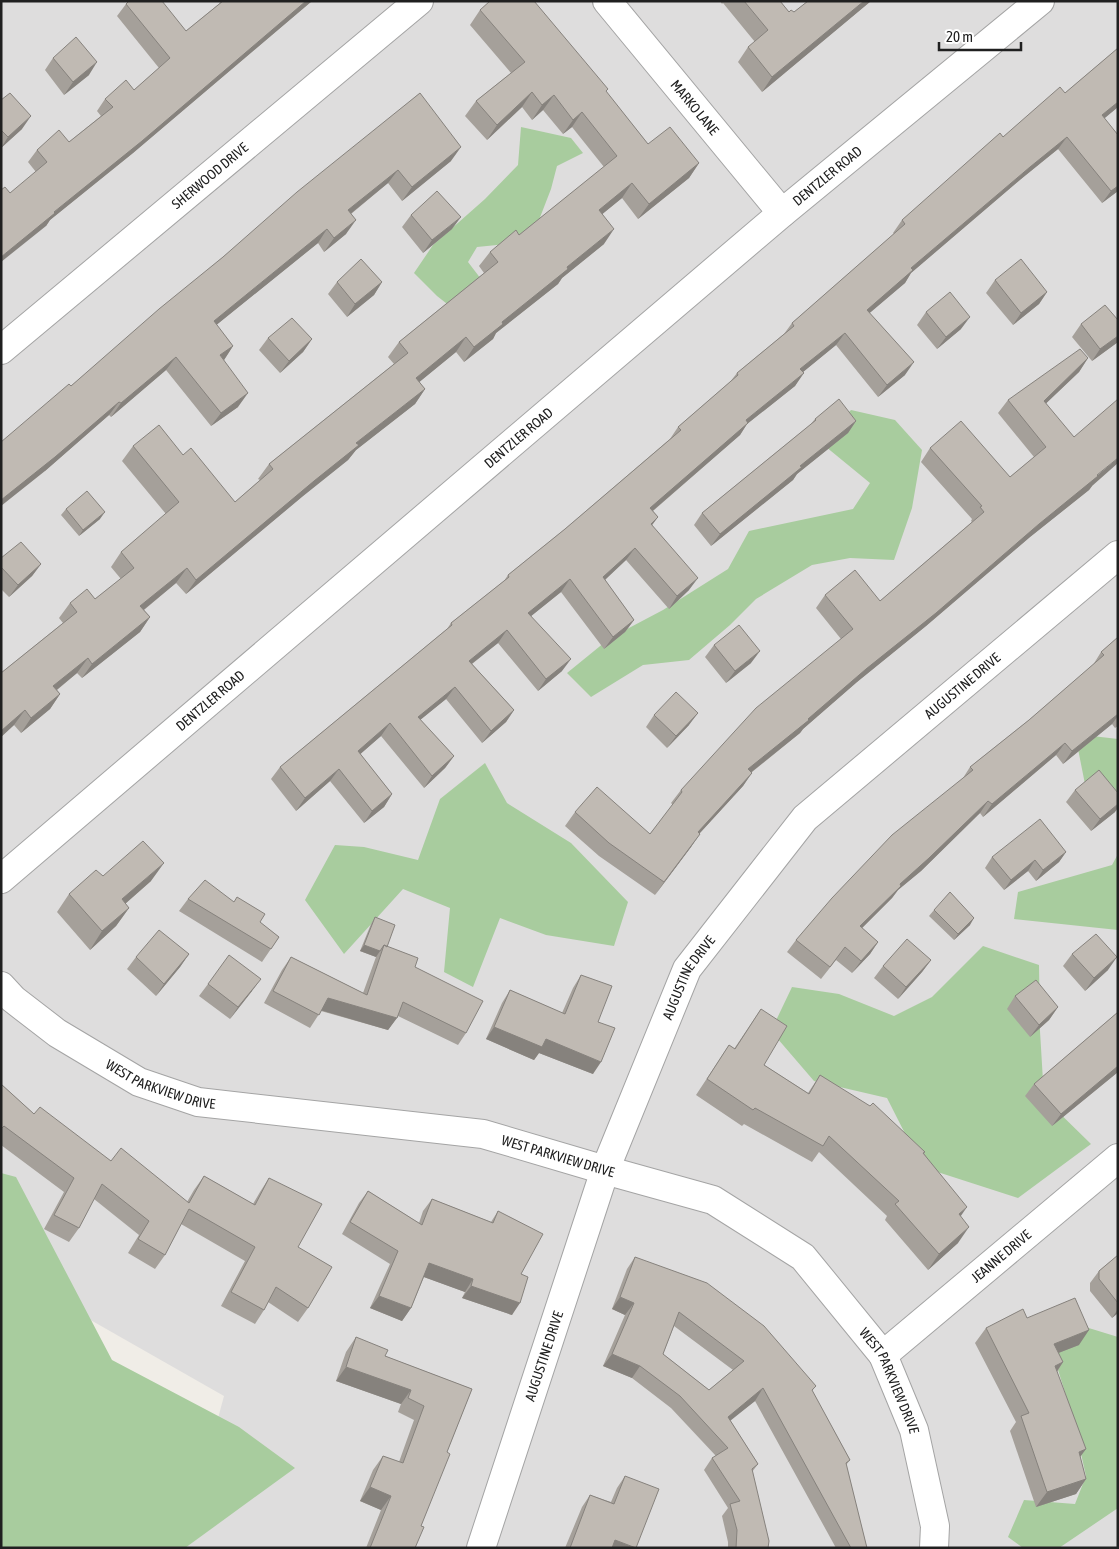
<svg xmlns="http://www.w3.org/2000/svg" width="1119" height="1549" font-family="'Asap Condensed',sans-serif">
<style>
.residential{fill:#dedddd}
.forest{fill:#a8cc9e}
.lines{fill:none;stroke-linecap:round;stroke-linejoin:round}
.minor-casing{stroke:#a4a4a4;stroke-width:30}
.minor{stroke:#fff;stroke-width:28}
.wall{fill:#a5a09a;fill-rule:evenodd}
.shaded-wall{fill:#86827d}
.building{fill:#c0bab3;stroke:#86827d;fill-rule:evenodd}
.labels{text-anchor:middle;stroke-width:4;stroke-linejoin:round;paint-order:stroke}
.street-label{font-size:14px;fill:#202020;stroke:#fff}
</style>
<rect width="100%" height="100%" fill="#f0ede7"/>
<path class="residential" d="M1,1H1118V1548H183L224,1396L1,1269Z"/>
<path class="forest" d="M521,127L571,138L583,153L557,166L551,189L539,220L507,244L477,247L468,262L494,296L465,318L437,296L414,273L433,245L485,199L518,165Z
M851,410L895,420L922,450L912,508L894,560L850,558L812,565L756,599L730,625L689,660L643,665L591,697L567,673L610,638L663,610L728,569L749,531L853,509L870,483L820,442Z
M1075,734L1118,739V795L1085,784Z
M485,763L507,803L571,843L628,902L614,946L546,935L500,918L473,987L444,972L450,908L403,889L344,954L305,900L335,845L364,847L418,860L440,799Z
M1118,854V930L1014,919L1018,892L1112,865Z
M983,946L1039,965L1040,1031L1044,1098L1091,1144L1018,1198L922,1167L887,1098L814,1081L771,1031L792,987L839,994L894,1016L932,997Z
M1,1173L16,1177L112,1360L239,1427L295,1468L185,1548H1Z
M1079,1325L1118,1337V1508L1059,1548H1023L1008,1537L1024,1500L1075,1504L1086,1476L1073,1418L1054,1357Z"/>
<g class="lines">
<defs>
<g id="minor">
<path id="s1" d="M607,1L782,213"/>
<path id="s2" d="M1,350L419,1"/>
<path id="s3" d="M1,879L782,213L1040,1"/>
<path id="s4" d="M1,986L13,999L57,1033L139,1082L198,1102L483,1134L605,1170L713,1200L803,1257L883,1355L914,1430L935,1526L934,1548"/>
<path id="s5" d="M883,1355L1118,1158"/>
<path id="s6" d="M481,1548L605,1170L687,969L805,818L1118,555"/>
</g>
</defs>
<use href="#minor" class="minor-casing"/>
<use href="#minor" class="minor"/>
</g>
<path class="wall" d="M219,1H312L133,153L50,220L46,226L36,172L28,162L37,150L69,142L101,116L97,111L105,99L134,90L159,68L117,16L126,4L186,31L220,3Z
M720,1H780L789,12H794L808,1H871L762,92L738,62L748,47L755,42L723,3L722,4Z
M480,10L606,92L648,144L699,163L689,178L638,219L622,198L602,214L604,244L562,278L558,284L496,333L493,339L464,362L456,352L419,382L425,389L415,404L356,450L348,460L303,496L186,594L176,583L144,610L150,617L140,632L82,678L77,673L57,690L60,694L50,709L21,733L14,725L1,737V673L63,623L59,618L70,603L95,599L121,579L111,567L121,552L166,514L122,461L133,446L183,455L235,502L260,480L258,479L269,464L394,364L388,357L399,342L484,273L479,266L490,252L519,235L604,167L572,127L563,134L543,110L532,120L522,107L487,140L465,116L476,101L511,73L470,25Z
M1118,48V107L1104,118L1118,191L1102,203L1058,149L1021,179L911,273L905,283L869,313L905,375L878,397L836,345L803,372L795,386L747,424L740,435L653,511L658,517L652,525L689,590L669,609L626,560L605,580L634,620L625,632L604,649L561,592L531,616L562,671L538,691L498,643L472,664L514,710L506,722L482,743L446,699L420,720L454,756L445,768L424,788L381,736L360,754L392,794L384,807L364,823L330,781L296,811L271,779L280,767L447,629L451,623L504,581L508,575L565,529L670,439L678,427L730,382L737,373L784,334L792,323L894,234L893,233L902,220L1003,137L1065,93Z
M53,58L89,75L64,95L45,70Z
M420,93L451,161L402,201L388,183L351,214L346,234L324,252L318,243L216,325L233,346L224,360L238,407L211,426L166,370L111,417L109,415L45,471L71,386L223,257Z
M1,100L22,129L1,148Z
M411,215L452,229L423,253L402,227Z
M995,280L1047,292L1039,304L1013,325L986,293Z
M337,282H382L374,295L347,317L328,294Z
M926,312L961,329L937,349L917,325Z
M1081,324L1118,342L1092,361L1072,337Z
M268,338L312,339L303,352L280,373L259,350Z
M1088,358L1079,372L1046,403L1092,486L1089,490L1030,537L926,626L857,682L803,729L800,733L752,772L743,786L699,834L691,847L655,895L599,856L565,826L575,812L650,834L673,805L671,803L681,790L841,639L816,608L825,595L880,601L972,522L971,521L972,519L921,462L930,448L1010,477L1034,457L998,413L1008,400Z
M815,419L856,421L848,433L797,474L793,480L711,546L694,525L702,513L810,425Z
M66,509L100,519L79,536L61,515Z
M1,558L41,564L32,576L9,597L1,589Z
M1118,637V726L1115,728L1112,724L1063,764L1056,755L983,817L980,813L921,871L898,890L892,898L862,928L878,942L870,954L852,973L836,960L821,979L787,952L796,940L963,778L970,767L1029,720L1093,665L1101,652Z
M714,645L751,663L726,683L705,657Z
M654,715L689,725L667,748L646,727Z
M1075,790L1115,812L1091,831L1066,802Z
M1066,852L1059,862L1036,881L1028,871L1004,890L985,868L992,857Z
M103,876L151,881L125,904L129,908L116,926L90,950L57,912L69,894Z
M188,899L233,902L279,937L262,962L179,911Z
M934,910L970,925L954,940L929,916Z
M375,917L387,947L415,967L466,1033L458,1045L398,1016L388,1030L321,1011L310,1028L264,1003L282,970L291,957L363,993L376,957L360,951L371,924Z
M189,954L180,967L156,996L127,969L136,957Z
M1072,954L1108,970L1085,991L1063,966Z
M931,960L922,972L898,999L874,978L883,966Z
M581,975L598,1022L593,1074L539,1053L534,1060L486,1039L502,1003L510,990L562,1013L573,988Z
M208,984L252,991L230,1019L199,996Z
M1015,996L1058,1007L1049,1020L1030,1037L1007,1009Z
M761,1009L764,1065L808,1093L820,1075L924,1153L961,1216L958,1243L928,1270L885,1220L887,1216L819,1152L812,1162L744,1124L742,1126L696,1095L729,1045L734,1049Z
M1118,1012V1072L1052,1126L1025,1096L1034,1084Z
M1,1084L34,1114L111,1161L187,1202L194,1190L204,1176L253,1204L260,1192L269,1178L298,1247L308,1308L298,1322L268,1302L264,1310L255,1324L221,1306L245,1261L181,1224L165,1255L155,1269L128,1253L139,1235L94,1199L79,1228L69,1242L44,1229L64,1192L1,1145Z
M368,1191L419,1223L423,1211L432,1199L491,1222L498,1211L521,1274L512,1315L462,1298L465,1292L424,1277L411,1308L402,1321L370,1308L390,1264L342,1234L359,1203Z
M1118,1255V1313L1112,1318L1090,1291V1283L1099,1271Z
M635,1257L816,1386L812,1391L850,1460L846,1465L867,1548H836L755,1401L730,1420L758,1464L752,1472L768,1548H728V1542L722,1516L728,1508L704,1470L712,1458L716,1456L671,1408L632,1378L603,1366L625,1315L612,1309L627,1269ZM674,1326L733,1370L709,1390L663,1354Z
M1027,1318L1079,1345L1058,1353L1063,1362L1057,1372L1086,1479L1076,1494L1036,1507L1010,1431L1016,1422L975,1343L986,1328Z
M356,1337L385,1356L472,1389L447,1452L421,1526L415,1548H366L381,1510L360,1501L373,1470L383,1456L399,1462L414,1420L398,1412L401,1404L336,1381L346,1352Z
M625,1476L636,1548H565L582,1507L590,1495L611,1502L617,1488Z"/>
<path class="shaded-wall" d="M306,1H312L133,153L50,220L46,226L1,262V257Z
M864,1H871L762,92L772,77Z
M97,62L89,75L64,95L73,82Z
M532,92L522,107L487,140L497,125Z
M554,95L543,110L532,120L542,105Z
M1118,102V107L1093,128L1102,115Z
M582,112L572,127L563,134L573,120Z
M31,116L22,129L1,148L8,137Z
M1067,137L1058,149L1021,179L911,273L905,283L858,323L867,310L911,268L1030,167Z
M461,147L451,161L402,201L412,187Z
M699,163L689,178L638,219L649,204Z
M398,170L388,183L338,224L348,210Z
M632,183L622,198L589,225L599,210Z
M1118,186V191L1102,203L1111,191Z
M461,217L452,229L423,253L432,240Z
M356,220L346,234L324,252L334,238Z
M327,229L318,243L204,335L214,321Z
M614,229L604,244L562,278L558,284L496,333L493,339L464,362L474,347L502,322L567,267Z
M382,282L374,295L347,317L355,304Z
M1047,292L1039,304L1013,325L1021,313Z
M970,317L961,329L937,349L946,337Z
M845,333L836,345L792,381L800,369Z
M1118,336V342L1092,361L1100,349Z
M466,337L456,352L406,393L416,378Z
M312,339L303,352L280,373L289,361Z
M233,346L224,360L220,355Z
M176,357L166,370L111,417L121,403Z
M1088,358L1079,372L1035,414L1044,401Z
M914,362L905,375L878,397L887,385Z
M804,373L795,386L747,424L740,435L642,520L650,508L746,420Z
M425,389L415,404L356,450L348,460L303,496L186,594L196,580L356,443Z
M248,393L238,407L211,426L221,413Z
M119,402L109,415L45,471L1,506V500Z
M856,421L848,433L797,474L793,480L711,546L720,534L800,466Z
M1118,458V463L1092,486L1089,490L1030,537L926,626L857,682L803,729L800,733L739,782L748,769L866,669Z
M105,512L100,519L79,536L83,530Z
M658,517L649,529L651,524Z
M635,548L626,560L595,589L603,577Z
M41,564L32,576L9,597L18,585Z
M187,568L176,583L130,621L140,606Z
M698,578L689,590L669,609L677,596Z
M570,579L561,592L520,625L528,613Z
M150,617L140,632L82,678L92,664Z
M634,620L625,632L604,649L613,637Z
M507,630L498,643L460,673L469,661Z
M760,651L751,663L726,683L735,671Z
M88,658L77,673L43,701L53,686Z
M571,659L562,671L538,691L546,679Z
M455,687L446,699L409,729L418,717Z
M60,694L50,709L21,733L31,718Z
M25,710L14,725L1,737V731Z
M514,710L506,722L482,743L491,731Z
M698,713L689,725L667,748L676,736Z
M1118,714V716L1112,724L1063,764L1072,751Z
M390,723L381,736L349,764L358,751Z
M1065,743L1056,755L983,817L992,804Z
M454,756L445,768L424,788L432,776Z
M339,769L330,781L296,811L305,798Z
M752,773L743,786L688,846L698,832Z
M392,794L384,807L364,823L372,811Z
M988,801L980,813L921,871L898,890L892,898L852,938L860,926L900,884Z
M1118,804V808L1115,812L1091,831L1100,819Z
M700,834L691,847L655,895L664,882Z
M1066,852L1059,862L1036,881L1043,870Z
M1035,860L1028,871L1004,890L1011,880Z
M164,863L151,881L109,918L122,899Z
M129,908L116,926L90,950L102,931Z
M974,918L970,925L954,940L958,934Z
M878,942L870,954L852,973L861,961Z
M364,945L380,951L376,957L360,951Z
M189,954L180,967L156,996L164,984Z
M1117,957L1108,970L1085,991L1094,978Z
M931,960L922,972L898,999L906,987Z
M261,979L252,991L230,1019L238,1007Z
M328,998L397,1018L388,1030L320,1010Z
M1058,1007L1049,1020L1030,1037L1039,1025Z
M494,1027L546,1039L601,1062L593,1074L539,1053L534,1060L486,1039Z
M1118,1066V1072L1052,1126L1061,1114Z
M967,1207L956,1223L959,1214Z
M969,1227L958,1243L928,1270L939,1254Z
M429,1263L473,1279L465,1292L421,1276Z
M471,1286L520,1303L512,1315L462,1298Z
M379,1296L411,1308L402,1321L370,1308Z
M620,1297L634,1303L625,1315L612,1309Z
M1118,1309V1313L1112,1318Z
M1089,1330L1079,1345L1043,1359L1054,1344Z
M612,1354L640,1366L632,1378L603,1366Z
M1063,1362L1053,1377L1055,1366Z
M346,1367L411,1390L401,1404L336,1381Z
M763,1388L755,1401L720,1429L728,1417Z
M1086,1449L1075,1464L1079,1452Z
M1086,1479L1076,1494L1036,1507L1047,1492Z
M370,1487L391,1496L381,1510L360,1501Z
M615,1540L635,1548H610Z"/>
<path class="building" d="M129,1H162L186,31L223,1H306L142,141L54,212L55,213L1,257V190L5,187L10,193L47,162L37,150L59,130L69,142L113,107L105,99L126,80L134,90L170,58L126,4Z
M490,1H534L608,89L606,91L648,144L670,127L699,163L649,204L632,183L599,210L614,229L567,267L568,269L502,322L503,324L474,347L466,337L416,378L425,389L356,443L359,445L314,481L196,580L187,568L140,606L150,617L92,664L88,658L53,686L60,694L31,718L25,710L1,731V673L77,612L70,603L87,589L95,599L134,568L121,552L179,502L133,446L159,425L183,455L191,448L235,502L273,469L269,464L408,353L399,342L498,262L490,252L516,230L519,235L617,156L582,112L573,120L554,95L542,105L532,92L497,125L476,101L525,62L480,10Z
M744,1H780L789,12L791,10L794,12L808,1H864L772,77L748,47L768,30Z
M76,37L97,62L73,82L53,58Z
M1118,48V102L1102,115L1118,135V186L1111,191L1067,137L1030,167L911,268L913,270L867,310L914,362L887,385L845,333L800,369L804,373L746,420L748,423L650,508L658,517L651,524L698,578L677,596L635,548L603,577L634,620L613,637L570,579L528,613L571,659L546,679L507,630L469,661L514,710L491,731L455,687L418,717L454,756L432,776L390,723L358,751L392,794L372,811L339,769L305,798L280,767L452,625L451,623L509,577L508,575L565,529L681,430L678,427L738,375L737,373L794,326L792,323L905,224L902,220L1000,133L1003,137L1060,87L1065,93Z
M10,93L31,116L8,137L1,130V100Z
M420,93L461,147L412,187L398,170L348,210L356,220L334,238L327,229L214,321L233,346L220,355L248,393L221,413L176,357L121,403L119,402L55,457L1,500V442L69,384L71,386L159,309L223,257L297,192Z
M437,191L461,217L432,240L411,215Z
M361,259L382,282L355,304L337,282Z
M1021,259L1047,292L1021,313L995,280Z
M950,292L970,317L946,337L926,312Z
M1105,305L1118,320V336L1100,349L1081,324Z
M292,318L312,339L289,361L268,338Z
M1080,349L1088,358L1044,401L1074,437L1118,399V458L1097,475L1098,476L1039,524L936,613L866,669L808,719L809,720L748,769L752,773L698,832L700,834L664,882L609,843L575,812L597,787L650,834L682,792L681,790L756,708L853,629L825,595L855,570L880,601L984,512L980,507L982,506L930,448L961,421L1010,477L1046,447L1008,400Z
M839,399L856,421L800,466L802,467L720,534L702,513L816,420L815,419Z
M87,491L105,512L83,530L66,509Z
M21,542L41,564L18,585L1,567V558Z
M739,625L760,651L735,671L714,645Z
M1118,637V714L1072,751L1065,743L992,804L988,801L929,858L900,884L901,886L860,926L878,942L861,961L845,947L830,967L796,940L832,898L892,835L973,770L970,767L1029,720L1104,655L1101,652Z
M676,692L698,713L676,736L654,715Z
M1099,770L1118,793V804L1100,819L1075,790Z
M1040,819L1066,852L1043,870L1035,860L1011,880L992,857Z
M143,841L164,863L122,899L129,908L102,931L69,894L96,870L103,876Z
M205,880L234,902L237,897L265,914L260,922L279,937L271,949L188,899Z
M950,892L974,918L958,934L934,910Z
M375,917L395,925L387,947L384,945L380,951L364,945Z
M159,930L189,954L164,984L136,957Z
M1096,934L1117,957L1094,978L1072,954Z
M907,939L931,960L906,987L883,966Z
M384,945L418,958L415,967L483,1001L466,1033L403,1002L397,1018L328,998L319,1015L273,991L291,957L367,995Z
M229,955L261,979L238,1007L208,984Z
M581,975L612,986L598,1022L615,1028L601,1062L546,1039L542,1047L494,1027L510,990L565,1014Z
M1036,980L1058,1007L1039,1025L1015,996Z
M761,1009L787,1026L764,1065L809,1094L820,1075L870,1106L873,1103L925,1152L923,1153L967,1207L959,1214L969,1227L939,1254L895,1204L899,1201L829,1136L823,1146L755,1108L753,1110L707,1079L729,1045L735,1049Z
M1118,1012V1066L1061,1114L1034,1084Z
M1,1084L34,1114L40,1107L111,1161L121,1148L189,1203L204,1176L255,1205L269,1178L322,1204L298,1247L332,1267L308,1308L276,1287L264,1310L231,1292L255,1247L189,1209L165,1255L138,1239L149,1221L102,1184L79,1228L54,1215L74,1178L4,1126L1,1129Z
M368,1191L422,1225L432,1199L493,1223L498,1211L543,1234L521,1274L528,1277L520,1303L471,1286L473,1279L429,1263L411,1308L379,1296L398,1251L350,1222Z
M1118,1255V1303L1099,1279V1271Z
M635,1257L707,1283L764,1326L816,1386L812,1390L850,1460L846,1463L867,1548H851L763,1388L728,1417L758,1464L752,1469L769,1541L768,1548H736L737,1530L730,1504L740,1501L712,1458L728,1448L680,1396L640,1366L612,1354L634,1303L620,1297ZM679,1312L744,1361L709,1390L663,1354Z
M1075,1298L1089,1330L1054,1344L1063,1362L1055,1366L1086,1449L1079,1452L1086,1479L1047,1492L1021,1416L1029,1413L986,1328L1023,1309L1027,1318Z
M356,1337L388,1350L385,1356L472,1389L447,1452L450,1454L421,1526L424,1527L415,1548H370L391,1496L370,1487L383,1456L403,1463L424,1406L408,1398L411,1390L346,1367Z
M625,1476L659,1489L636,1548L615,1540L612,1548H570L590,1495L614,1504Z"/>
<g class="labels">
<g class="street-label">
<text dy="5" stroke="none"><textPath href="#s1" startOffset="138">MARKO LANE</textPath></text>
<text dy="5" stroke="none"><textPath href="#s2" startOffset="272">SHERWOOD DRIVE</textPath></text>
<text dy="5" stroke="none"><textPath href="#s3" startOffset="1085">DENTZLER ROAD</textPath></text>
<text dy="5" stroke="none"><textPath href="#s3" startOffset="680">DENTZLER ROAD</textPath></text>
<text dy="5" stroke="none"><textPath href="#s6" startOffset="1012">AUGUSTINE DRIVE</textPath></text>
<text dy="5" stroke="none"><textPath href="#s3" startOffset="275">DENTZLER ROAD</textPath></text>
<text dy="5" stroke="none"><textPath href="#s6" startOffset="608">AUGUSTINE DRIVE</textPath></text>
<text dy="5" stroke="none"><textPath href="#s4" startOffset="190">WEST PARKVIEW DRIVE</textPath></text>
<text dy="5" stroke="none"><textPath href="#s4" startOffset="596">WEST PARKVIEW DRIVE</textPath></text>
<text dy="5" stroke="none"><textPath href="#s5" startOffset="154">JEANNE DRIVE</textPath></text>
<text dy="5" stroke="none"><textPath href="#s6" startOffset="202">AUGUSTINE DRIVE</textPath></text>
<text dy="5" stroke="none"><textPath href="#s4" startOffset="1016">WEST PARKVIEW DRIVE</textPath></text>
</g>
</g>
<rect width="1119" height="1549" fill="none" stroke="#202020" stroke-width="5"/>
<path d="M939 42v8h82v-8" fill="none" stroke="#202020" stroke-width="2.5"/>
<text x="946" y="42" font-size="15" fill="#202020" stroke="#ffffff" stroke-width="4" paint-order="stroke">20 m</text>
</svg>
